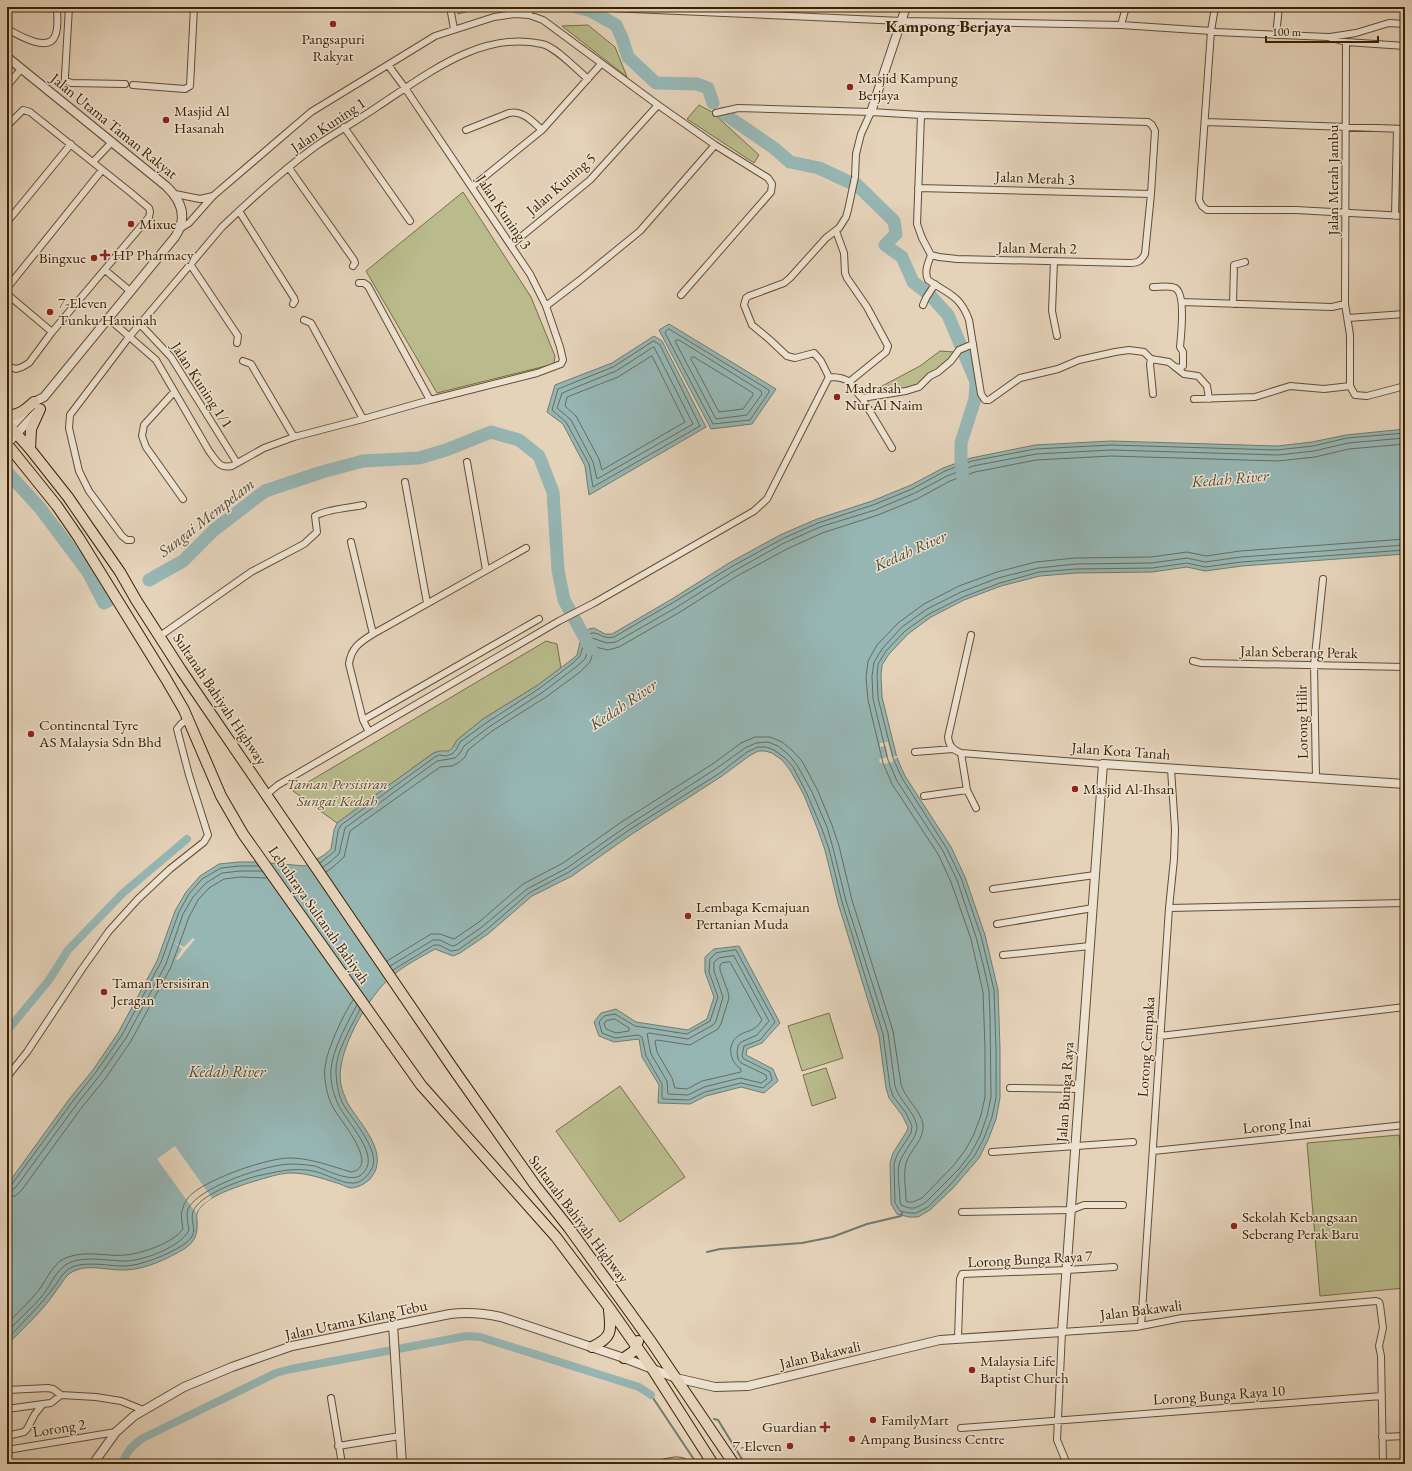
<svg xmlns="http://www.w3.org/2000/svg" width="1412" height="1471" font-family="'EB Garamond',serif">
<style>
.green{fill:#b9bb8c;stroke:#7a6e47}
.water{fill:#96b6b4;stroke:#717b6d}
.pier{fill:#e4d2b9}
.lines{fill:none;stroke-linecap:round;stroke-linejoin:round}
.shore{stroke:#686c5b;stroke-width:1}
.stream{stroke:#717b6d;stroke-width:2}
.canal{stroke:#96b6b4;stroke-width:8}
.river{stroke:#96b6b4;stroke-width:13}
.minor-casing{stroke:#644e30;stroke-width:8}
.tertiary-casing{stroke:#644e30;stroke-width:10}
.primary-casing{stroke:#3a2202;stroke-width:12}
.minor{stroke:#ede2d2;stroke-width:6}
.tertiary{stroke:#ede2d2;stroke-width:8}
.primary{stroke:#e4d2b9;stroke-width:10}
.poi-dot{fill:#8f2418;stroke:#ede2d2;stroke-width:1.5}
.labels{text-anchor:middle;stroke-width:3;stroke-linejoin:round;paint-order:stroke}
.poi-label{font-size:15px;fill:#3a2202;stroke:#ede2d2;text-anchor:start}
.street-label{font-size:15px;fill:#3a2202;stroke:#ede2d2}
.park-label{font-size:15px;font-style:italic;fill:#5a4824;stroke:#ede2d2}
.water-label{font-size:16px;font-style:italic;fill:#51472e;stroke:#ede2d2}
.quarter-label{font-size:17px;font-weight:bold;fill:#3a2202;stroke:#ede2d2}
</style>
<rect width="100%" height="100%" fill="#e4d2b9"/>
<filter id="stains"><feTurbulence type="fractalNoise" baseFrequency=".005" numOctaves="4"/><feColorMatrix values="0 0 0 0 .2 0 0 0 0 .09 0 0 0 0 .02 0 0 0 .5 -.17"/></filter>
<radialGradient id="worn" r=".72"><stop offset=".6" stop-color="#630" stop-opacity="0"/><stop offset="1" stop-color="#630" stop-opacity=".3"/></radialGradient>
<path class="green" d="M457,7H484L458,14Z
M588,25L615,47L627,77L562,26Z
M699,105L712,112L759,155L754,163L687,119Z
M463,192L531,297L555,356L554,364L437,393L366,271Z
M940,351L954,352L953,357L918,385L901,390L867,394L920,366Z
M546,641L557,644L561,668L538,685L483,719L457,740L453,747L449,751L436,752L432,754L337,823L293,791Z
M829,1013L843,1058L802,1071L788,1026Z
M826,1068L836,1098L812,1106L803,1075Z
M620,1086L685,1177L620,1222L556,1131Z
M1399,1135L1405,1208V1288L1320,1296L1307,1143Z"/>
<path class="water" d="M669,324L776,389L752,424L711,429L659,330Z
M654,336L662,341L706,427L589,495L585,466L563,424L547,412L555,385L612,363Z
M1405,429V554L1242,566L1205,571L1187,567L1152,572L1076,573L1040,576L1001,586L964,600L931,617L908,634L889,654L882,665L881,676L882,697L897,758L905,776L951,847L965,877L985,935L998,990L1000,1048V1098L996,1119L988,1140L979,1158L954,1187L930,1210L918,1217H909L897,1214L891,1204L890,1163L893,1153L907,1131L908,1127L902,1115L889,1098L886,1088L879,1036L838,903L825,850L818,830L804,795L790,770L782,760L772,753L765,751H758L749,756L722,776L632,834L572,876L532,896L488,934L460,953L453,956L435,949C421,957 405,965 392,976C369,995 334,1054 341,1085C342,1090 345,1097 347,1102C359,1123 392,1154 370,1179C365,1184 357,1188 350,1188C346,1187 341,1184 337,1183C321,1178 307,1173 291,1173C279,1173 266,1178 255,1181C239,1186 206,1196 198,1211C196,1214 197,1218 197,1221C198,1234 195,1242 184,1249C167,1259 146,1269 126,1270C109,1271 88,1263 72,1272C66,1275 62,1283 58,1288C44,1310 25,1326 7,1345V1185L70,1098L93,1070L118,1033L157,961L175,911L186,892L200,876L219,864L239,862H259L305,866L324,855L331,849L334,830L337,823L432,754L439,751H449L453,747L457,740L483,719L538,685L571,660L577,655L581,638L585,632L589,629L594,628L605,634H612L672,599L729,563L780,535L817,519L872,501L911,485L943,468L971,458L1035,445L1111,441L1277,446L1312,442L1346,435Z
M739,946L780,1023L762,1043L747,1049L746,1055L773,1069L778,1081L764,1093L741,1087L706,1096L690,1104L658,1103L659,1085L642,1057L639,1039L614,1042L599,1036L594,1022L601,1013L616,1009L636,1022L688,1030L707,1019L714,997L705,972V957L714,949Z"/>
<path class="pier" d="M888,742L892,757L897,756V758L893,759V762L883,764V762L880,763L879,759L888,757L886,746L880,747V743Z
M165,938L184,947L193,938L195,939L178,960L176,959L182,949L174,942Z
M175,1146L212,1198L202,1205L196,1213L157,1159Z"/>
<g class="lines">
<path class="shore" d="M669,329L769,390V392L750,420L713,424L665,333L666,331Z
M676,340H679L761,391L762,394L747,415L716,419L676,343Z
M654,341L660,345L700,426L593,487L589,464L566,422L552,410L558,389L613,367Z
M654,347L693,424L597,479L593,462L571,420L557,408L562,393L616,371Z
M652,356L685,422L602,470L599,459L576,416L565,406L567,397L618,377Z
M692,357H694L753,393V395L743,409L719,412L691,359Z
M320,863L335,851L338,831L341,825L435,757L439,755L446,756L452,754L456,750L460,742L486,723L540,688L573,663L580,656L585,640L591,633C600,632 603,640 614,637L674,602L731,567L782,539L818,523L873,505L912,489L945,471L972,461L1035,449L1111,445L1277,450L1313,446L1347,438L1405,433
M323,867L330,862L339,854L345,828L437,761L455,758L460,753L464,746L489,727L543,692L576,667L585,659L592,638L607,643L616,642L677,607L734,571L784,543L820,527L875,510L915,493L947,476L973,466L1036,454L1111,450L1278,455L1314,451L1348,443L1405,438
M326,872L333,867L344,857L350,831L440,767L452,766L458,763L465,757L468,750L492,731L546,697L580,672L590,662L595,647L608,650L619,647L680,612L737,576L787,549L822,533L878,515L917,499L950,481L975,472L1036,460L1111,456L1278,461L1315,457L1349,449L1405,444
M736,950L775,1022L760,1040L744,1046L742,1056L744,1059L770,1072L772,1080L763,1088L741,1083L705,1092L689,1100L663,1099L662,1097V1084L646,1056L642,1037L638,1035L615,1038L602,1033L599,1022L604,1016L615,1014L635,1026L687,1034L710,1021L718,997L709,972L710,959L716,953Z
M734,956L769,1021L757,1035L741,1042L738,1046L737,1053L738,1059L741,1063L766,1075L767,1079L761,1083L740,1078L704,1087L688,1095L668,1094L667,1081L651,1054L647,1034L649,1033L688,1039L713,1025L716,1021L723,997L714,971V962L719,958Z
M387,961L431,934H440L454,939L479,922L523,884L563,863L623,821L714,763L741,743L755,737H770L782,742L792,750L802,761L817,789L832,825L839,846L852,900L893,1031L901,1084C905,1099 920,1109 923,1124C925,1139 910,1150 906,1163C903,1175 906,1189 906,1200L907,1202H913L922,1198L954,1165L966,1149L974,1134L981,1115L985,1097V1048L983,992L971,939L951,882L938,854L892,784L883,763L868,700L866,677L868,661L877,645L898,623L924,604L959,586L997,572L1036,562L1075,558L1151,557L1187,552L1206,556L1240,551L1405,539
M730,962L762,1020C754,1033 748,1029 738,1036C726,1045 730,1062 741,1069V1072L702,1081L687,1089L675,1088L672,1078L657,1052L655,1041L657,1040L690,1045L718,1029L721,1024L729,998L728,992L720,970V965L722,963Z
M390,966L433,940H440L452,946L456,945L482,927L527,889L567,868L627,826L717,768L745,748L756,743L768,742L778,746L788,754L797,765L812,792L827,827L833,848L846,901L888,1033L895,1086C899,1100 915,1113 917,1126C918,1138 902,1151 899,1165C897,1176 900,1190 900,1201L901,1205L909,1208H915L925,1203L959,1169L971,1153L980,1136L987,1116L991,1097L990,1017L989,991L984,968L976,937L957,880L943,851L897,781L888,760L873,699L872,676L874,662L882,649L902,627L927,609L961,592L998,578L1038,568L1076,564L1152,563L1187,558L1205,562L1241,557L1405,545
M393,970L434,945H439L451,951L458,950L485,931L529,893L569,872L629,830L720,773L747,752L758,747H766L774,750L785,758L793,767L807,794L822,829L829,849L842,902L883,1034L890,1087L893,1096L906,1113L912,1126L911,1133L897,1155L894,1164L895,1203L900,1211L909,1213H916L928,1207L951,1184L975,1155L984,1138L992,1117L996,1098V1048L994,990L981,936L961,878L947,849L902,778L893,758L878,698L877,676L878,664L886,651L905,631L929,614L963,597L1000,583L1039,572L1076,569L1152,568L1187,563L1205,567L1241,562L1405,550
M615,1019L629,1028V1031L616,1033L606,1029L604,1024L606,1021Z
M7,1186L12,1184L73,1101L96,1072L122,1035L161,962L179,912L189,894L202,879L221,868L239,866H258
M7,1191L12,1190L16,1187L77,1104L100,1075L126,1038L166,964L183,914L193,897L206,883L222,873L240,871H262
M7,1197L15,1196L21,1191L82,1107L105,1079L131,1041L171,967L189,917L198,900L209,888L224,879L240,877L267,878
M7,1323C18,1313 29,1302 39,1290C47,1279 54,1261 68,1257C89,1250 106,1257 126,1255C143,1253 173,1243 183,1229C182,1222 180,1214 183,1208C184,1202 189,1196 193,1193C211,1178 269,1157 292,1158C313,1159 331,1166 351,1172C381,1167 340,1120 334,1109C330,1103 327,1093 326,1086C325,1080 324,1073 325,1067C327,1049 343,1015 353,1000
M7,1332C19,1319 32,1308 43,1295C51,1284 56,1271 67,1264C83,1255 108,1261 125,1261C143,1261 181,1247 189,1230C188,1224 186,1215 188,1209C198,1187 268,1164 291,1164C298,1164 308,1165 315,1166C326,1170 351,1183 361,1175C384,1157 346,1122 338,1104C333,1093 330,1081 331,1069C332,1051 348,1021 357,1005
M7,1339C25,1320 41,1305 57,1283C61,1277 65,1270 72,1267C88,1261 107,1266 124,1266C141,1266 169,1254 183,1245C202,1232 189,1225 193,1212C198,1195 241,1180 257,1176C276,1172 294,1167 313,1171C324,1173 341,1183 351,1183C360,1184 367,1177 371,1170C383,1153 351,1118 343,1104C338,1094 336,1081 336,1070C336,1051 352,1026 360,1009"/>
<path class="stream" d="M707,1252L720,1249L802,1243L832,1237L867,1224L901,1216L902,1213
M651,1395L697,1464
M714,1419L718,1420L745,1464"/>
<path class="canal" d="M7,1031L49,980L68,950L123,893L187,839
M121,1464L130,1449L141,1439L276,1373L291,1369L467,1336L480,1337L639,1387L651,1395"/>
<path class="river" d="M576,7L591,11L616,25L622,38L628,57L656,83L697,84L708,88L713,103
M723,113L774,148L790,162L819,168L849,182
M856,184L894,221L896,234L885,245L902,257L913,282L930,295L948,315L976,382L975,399L961,443V461L963,478
M7,472L40,508L88,572L104,603L108,601
M149,580L183,561L214,530L265,491L322,472L363,461L419,458L446,450L491,432L519,440L539,456L553,492L558,570L564,600L591,649"/>
<defs>
<path id="minor" d="M69,7L65,76V80L71,83L125,84
M450,7L454,29
M1215,7L1211,31L1199,200L1202,206L1207,210H1296L1405,216
M610,8L902,21L1121,25L1211,31L1216,32L1328,37L1346,42L1405,46
M529,15L530,7
M1121,25L1126,7
M7,29C18,35 48,53 55,36C59,28 57,15 57,7
M1276,35L1279,7
M1330,37L1356,33L1389,23L1405,24
M1346,42L1345,304L1350,335V386
M133,85L185,89L190,86L194,7
M7,86L21,69
M716,113L738,108L871,112L921,115L1148,122L1152,125L1155,131L1151,194L1145,254C1141,261 1138,263 1130,263L957,259L939,257L931,255L922,238L917,224L921,115
M1205,122L1405,129
M7,126L23,110L30,112L130,192L149,208L150,212L149,217L52,332L29,363L22,367L16,369L7,366
M344,127L410,221
M466,130L509,113C523,110 533,122 542,130
M93,162L112,142
M289,168L354,260L355,263L353,266
M472,187L542,130L601,64
M918,188L1151,194
M175,194L200,199L213,196
M239,211L294,298L295,301L293,304
M1395,216L1397,129
M7,222L71,144
M181,228L189,223L213,196L311,112L435,36L494,17L514,14L529,15L543,20L658,105L715,145L768,178L772,184L771,192L681,295
M836,231L844,253L845,273L847,278L867,307L888,346L886,352L849,382
M511,245L590,180L658,105
M931,255C928,263 924,272 928,280C948,294 960,295 969,320L981,394L985,400H989L1020,378L1058,369L1079,360L1115,352L1129,350L1144,352L1151,359L1169,362L1175,367L1180,368L1183,366V352L1180,347C1181,336 1186,293 1175,288C1170,285 1160,287 1153,287
M1054,261L1052,311L1057,336
M190,264L238,336L237,343
M105,270L130,291
M359,283H364L368,286L430,400
M7,288L102,170
M7,294L52,332
M1182,302L1332,307L1345,304
M1233,304L1234,265L1245,262
M923,305L926,298L935,284
M546,306L580,280L640,231L715,145
M108,318L156,360L209,451C216,460 219,469 232,466L264,448L294,437L363,419L430,400L537,373L561,364L563,360L560,347L546,306L530,274L405,88L388,65
M1348,318L1405,314
M304,320L311,323L363,419
M140,324L171,357L237,463
M1151,359L1150,364L1153,394
M243,361L251,364L294,437
M1175,367L1184,374L1198,376L1207,386L1209,399
M829,377L821,361L814,353L795,358L787,356L769,339L752,325L744,305L746,298L749,296L784,283L790,278L826,238L839,228L846,217L848,210L855,177L856,154L861,134L871,112
M829,377C835,377 845,378 849,382C854,386 857,394 862,398L892,448
M174,392L144,425L142,436L146,447L183,499
M862,398L906,391L919,387L930,376L938,372L951,361L959,350L973,344
M1194,399L1255,397L1290,386L1324,389L1350,386L1355,395L1367,396L1405,386
M467,462L486,570
M405,482L427,603
M131,540H127L122,536L89,491L79,471L69,428L70,415L129,337L222,227C251,199 283,170 316,146C336,132 357,121 377,107C426,75 481,30 542,44C556,47 577,70 588,79
M351,542L373,634
M971,635L948,737C949,746 953,750 961,753L1103,764
M160,636L251,572L304,544L317,532L315,516C327,509 349,508 363,505
M1193,661L1201,663L1405,667
M363,720L539,619
M369,732L363,720L349,664C351,648 360,642 373,634L526,548
M915,752L953,749
M961,753L967,790L976,808
M1316,779L1314,665L1323,579
M266,795L278,785L559,621L594,603L754,511L767,499L829,377
M924,796L967,790
M993,889L1095,875
M1169,908L1405,903
M997,924L1093,908
M1003,955L1090,946
M1160,1036L1405,1007
M7,1077L27,1052L82,969L109,931L138,899L170,869L204,842L208,835L189,775L177,729L181,724L188,719
M1010,1088L1080,1089
M1153,1151L1405,1125
M992,1152L1133,1142
M962,1212L1071,1210L1084,1205H1123
M1141,1326L1169,908L1174,859L1175,829L1171,769
M958,1338L960,1279L962,1274L1067,1270L1114,1267
M7,1390L48,1388L53,1389L61,1395L96,1397L121,1401L143,1410
M331,1398L342,1464
M7,1409L43,1404
M961,1428L1382,1396
M7,1436L24,1432L27,1429L35,1414L43,1404L51,1403L61,1395
M1382,1437L1405,1436
M338,1446L400,1436
M7,1450L116,1432
M658,1464C667,1462 680,1457 687,1464
M1067,1464L1057,1440L1062,1332L1136,1327L1182,1318L1376,1301L1379,1302L1380,1305L1383,1328L1379,1346L1381,1356L1383,1464"/>
<path id="tertiary" d="M7,57L166,186C182,201 188,218 175,237L44,397L34,402L7,431
M871,112L906,7
M7,444L36,413
M393,1325L402,1464
M93,1464L116,1432L134,1416L184,1387L232,1367L292,1346L450,1314C468,1312 483,1313 501,1317L624,1358L676,1378L715,1387L748,1386L940,1340L1062,1332L1103,764L1405,784"/>
<path id="primary" d="M7,415C19,416 25,410 34,402
M7,423L30,449L68,497L90,529L120,572L136,600L181,670L452,1067L535,1185L569,1228L652,1343L734,1464
M7,444L57,506L79,538L166,679L184,710L221,796L243,834L421,1085L556,1237L608,1306L653,1370L713,1464
M30,449L31,429L40,409
M592,1347C613,1337 611,1331 609,1310
M624,1358L634,1351L638,1341"/>
</defs>
<use href="#minor" class="minor-casing"/>
<use href="#tertiary" class="tertiary-casing"/>
<use href="#primary" class="primary-casing"/>
<use href="#minor" class="minor"/>
<use href="#tertiary" class="tertiary"/>
<use href="#primary" class="primary"/>
</g>
<g class="poi-dot">
<circle cx="333" cy="24" r="4"/>
<circle cx="850" cy="87" r="4"/>
<circle cx="166" cy="120" r="4"/>
<circle cx="131" cy="224" r="4"/>
<path d="M103 249h4v4h4v4h-4v4h-4v-4h-4v-4h4z"/>
<circle cx="94" cy="258" r="4"/>
<circle cx="50" cy="312" r="4"/>
<circle cx="837" cy="397" r="4"/>
<circle cx="31" cy="734" r="4"/>
<circle cx="1075" cy="789" r="4"/>
<circle cx="688" cy="916" r="4"/>
<circle cx="104" cy="992" r="4"/>
<circle cx="1234" cy="1226" r="4"/>
<circle cx="972" cy="1370" r="4"/>
<circle cx="873" cy="1420" r="4"/>
<path d="M823 1421h4v4h4v4h-4v4h-4v-4h-4v-4h4z"/>
<circle cx="852" cy="1439" r="4"/>
<circle cx="790" cy="1446" r="4"/>
</g>
<g class="labels">
<g class="poi-label">
<text x="333" y="44" text-anchor="middle">Pangsapuri<tspan x="333" dy="17">Rakyat</tspan></text>
<text x="858" y="83">Masjid Kampung<tspan x="858" dy="17">Berjaya</tspan></text>
<text x="174" y="116">Masjid Al<tspan x="174" dy="17">Hasanah</tspan></text>
<text x="139" y="229">Mixue</text>
<text x="113" y="260">HP Pharmacy</text>
<text x="86" y="263" text-anchor="end">Bingxue</text>
<text x="58" y="308">7-Eleven<tspan x="58" dy="17">Tunku Haminah</tspan></text>
<text x="845" y="393">Madrasah<tspan x="845" dy="17">Nur Al Naim</tspan></text>
<text x="39" y="730">Continental Tyre<tspan x="39" dy="17">AS Malaysia Sdn Bhd</tspan></text>
<text x="1083" y="794">Masjid Al-Ihsan</text>
<text x="696" y="912">Lembaga Kemajuan<tspan x="696" dy="17">Pertanian Muda</tspan></text>
<text x="112" y="988">Taman Persisiran<tspan x="112" dy="17">Jeragan</tspan></text>
<text x="1242" y="1222">Sekolah Kebangsaan<tspan x="1242" dy="17">Seberang Perak Baru</tspan></text>
<text x="980" y="1366">Malaysia Life<tspan x="980" dy="17">Baptist Church</tspan></text>
<text x="881" y="1425">FamilyMart</text>
<text x="817" y="1432" text-anchor="end">Guardian</text>
<text x="860" y="1444">Ampang Business Centre</text>
<text x="782" y="1451" text-anchor="end">7-Eleven</text>
</g>
<g class="street-label">
<text transform="translate(328 125) rotate(-34)" y="5">Jalan Kuning 1</text>
<text transform="translate(114 126) rotate(39)" y="5">Jalan Utama Taman Rakyat</text>
<text transform="translate(1035 178) rotate(2)" y="5">Jalan Merah 3</text>
<text transform="translate(1333 180) rotate(-90)" y="5">Jalan Merah Jambu</text>
<text transform="translate(561 184) rotate(-41)" y="5">Jalan Kuning 5</text>
<text transform="translate(504 212) rotate(56)" y="5">Jalan Kuning 3</text>
<text transform="translate(1037 248) rotate(1)" y="5">Jalan Merah 2</text>
<text transform="translate(202 385) rotate(57)" y="5">Jalan Kuning 1/1</text>
<text transform="translate(1299 652) rotate(1)" y="5">Jalan Seberang Perak</text>
<text transform="translate(220 699) rotate(56)" y="5">Sultanah Bahiyah Highway</text>
<text transform="translate(1302 722) rotate(-91)" y="5">Lorong Hilir</text>
<text transform="translate(1121 751) rotate(4)" y="5">Jalan Kota Tanah</text>
<text transform="translate(319 915) rotate(55)" y="5">Lebuhraya Sultanah Bahiyah</text>
<text transform="translate(1146 1047) rotate(-86)" y="5">Lorong Cempaka</text>
<text transform="translate(1065 1092) rotate(-86)" y="5">Jalan Bunga Raya</text>
<text transform="translate(1277 1125) rotate(-6)" y="5">Lorong Inai</text>
<text transform="translate(579 1219) rotate(53)" y="5">Sultanah Bahiyah Highway</text>
<text transform="translate(1030 1259) rotate(-3)" y="5">Lorong Bunga Raya 7</text>
<text transform="translate(1141 1310) rotate(-7)" y="5">Jalan Bakawali</text>
<text transform="translate(356 1320) rotate(-12)" y="5">Jalan Utama Kilang Tebu</text>
<text transform="translate(820 1355) rotate(-13)" y="5">Jalan Bakawali</text>
<text transform="translate(1219 1395) rotate(-4)" y="5">Lorong Bunga Raya 10</text>
<text transform="translate(59 1428) rotate(-9)" y="5">Lorong 2</text>
</g>
<g class="park-label">
<text x="337" y="789">Taman Persisiran<tspan x="337" dy="17">Sungai Kedah</tspan></text>
</g>
<g class="water-label">
<text transform="translate(1230 478) rotate(-5)" y="6">Kedah River</text>
<text transform="translate(206 517) rotate(-38)" y="6">Sungai Mempelam</text>
<text transform="translate(910 550) rotate(-24)" y="6">Kedah River</text>
<text transform="translate(623 704) rotate(-34)" y="6">Kedah River</text>
<text x="227" y="1077">Kedah River</text>
</g>
<g class="quarter-label">
<text x="948" y="32">Kampong Berjaya</text>
</g>
</g>
<rect width="1412" height="1471" fill="none" stroke="#e4d2b9" stroke-width="24"/>
<rect x="8" y="8" width="1396" height="1455" fill="none" stroke="#3a2202" stroke-width="2"/>
<rect x="12" y="12" width="1388" height="1447" fill="none" stroke="#3a2202"/>
<path d="M1266 36v6h112v-6" fill="none" stroke="#3a2202" stroke-width="2"/>
<text x="1272" y="36" font-size="12" fill="#3a2202" stroke="#ede2d2" stroke-width="3" paint-order="stroke">100 m</text>
<rect width="100%" height="100%" filter="url(#stains)"/>
<rect width="100%" height="100%" fill="url(#worn)"/>
</svg>
